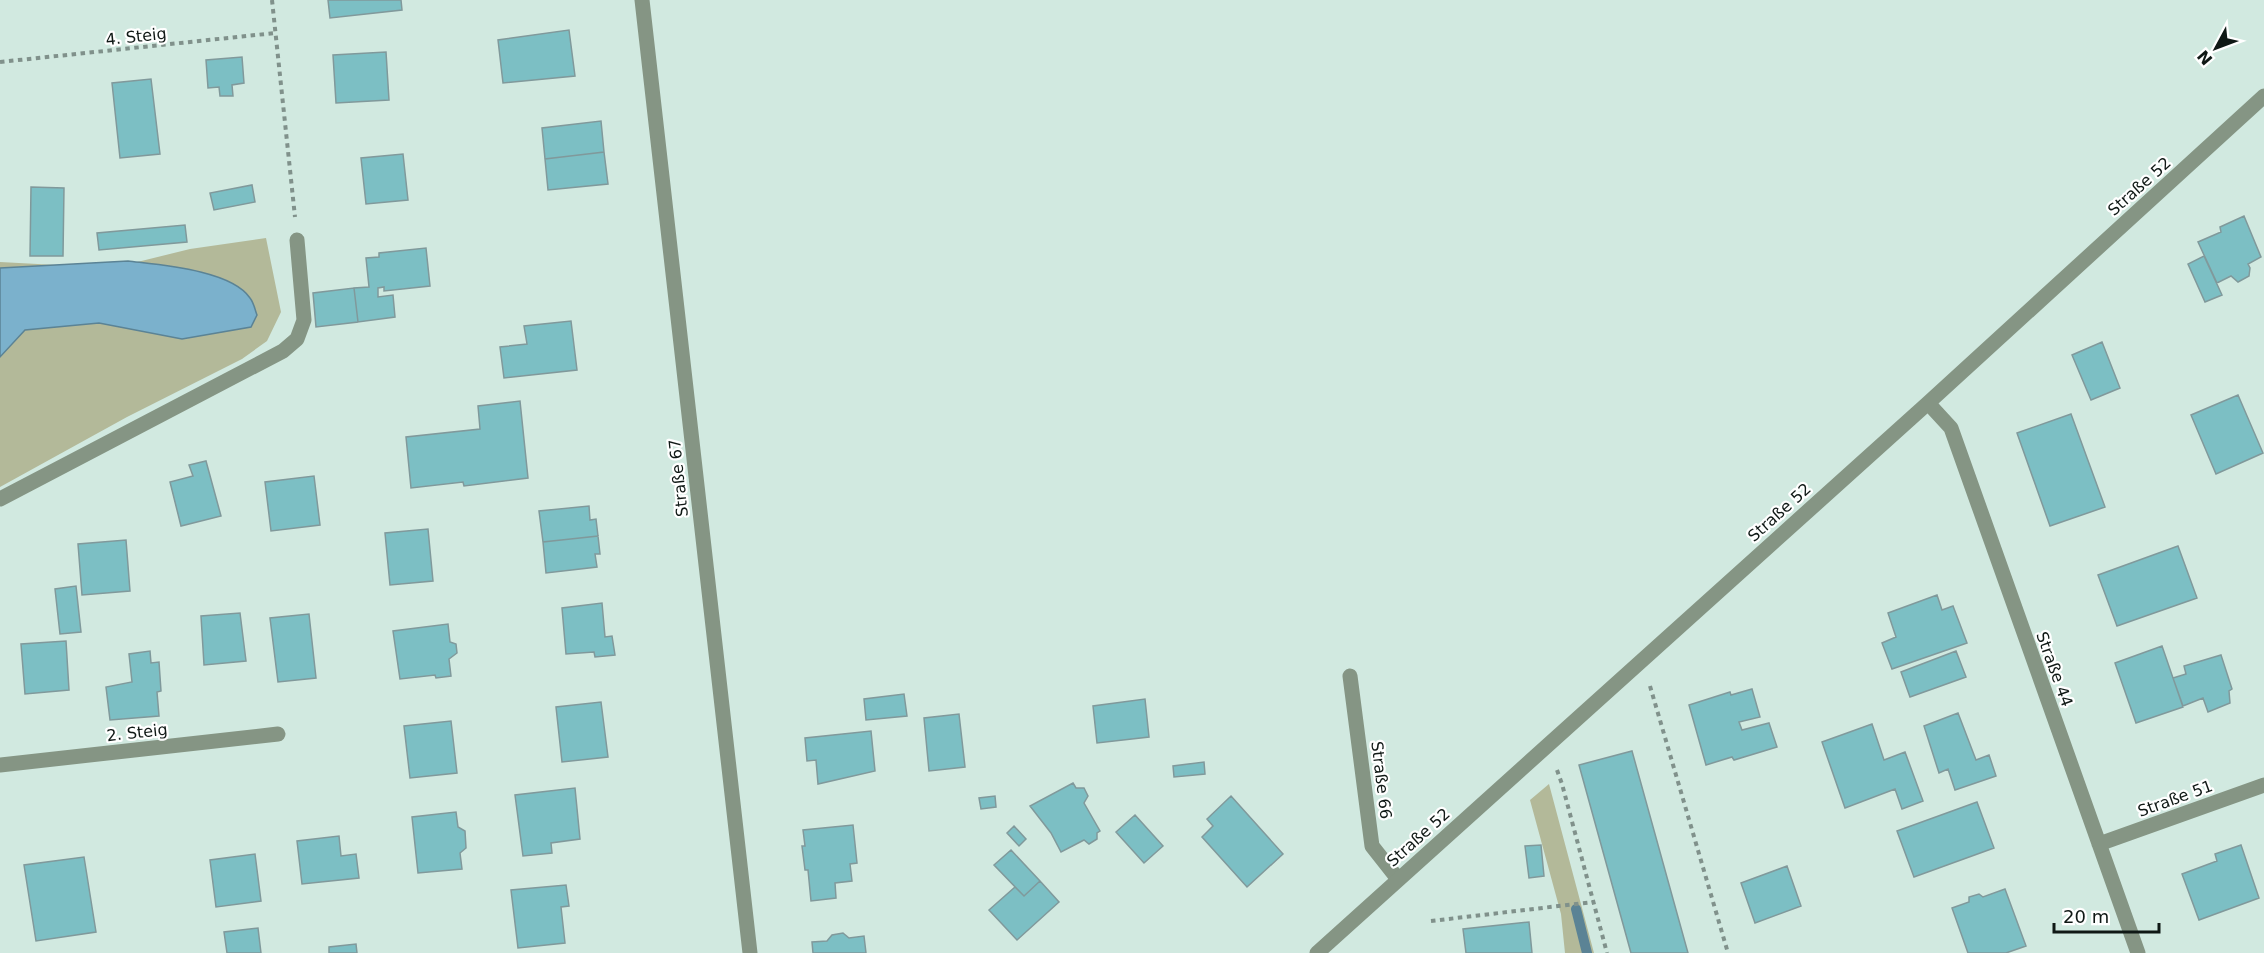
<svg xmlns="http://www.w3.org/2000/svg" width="2264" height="953" font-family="'DejaVu Sans',sans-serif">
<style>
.green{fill:#b3b999}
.water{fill:#7bb1cc;stroke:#5b8395;stroke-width:1.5}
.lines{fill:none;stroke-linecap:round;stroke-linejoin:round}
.stream{stroke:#5b8395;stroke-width:10}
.building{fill:#7cbfc4;stroke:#80999b;stroke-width:1.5}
.path{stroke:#80918b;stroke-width:4;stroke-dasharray:4.5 4.5;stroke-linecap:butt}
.service{stroke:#859584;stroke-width:15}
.minor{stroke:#859584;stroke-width:15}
.labels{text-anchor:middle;stroke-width:4.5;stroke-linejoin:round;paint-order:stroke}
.street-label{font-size:16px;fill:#0f1815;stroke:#fff}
</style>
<rect width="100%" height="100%" fill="#d1e9e0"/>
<path class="green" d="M266,238L281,312L267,341L242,359L127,417L0,487V262L113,268L190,249Z
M1549,784L1594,953H1565L1561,914L1530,800Z"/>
<path class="water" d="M128,261C160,265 231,270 250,298C254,303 255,310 257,315L251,327L182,339L99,323L25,330L0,357V268Z"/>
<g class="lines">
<path class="stream" d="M1576,909L1587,953"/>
</g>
<path class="building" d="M328,0H401L402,10L330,18Z
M569,30L575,76L503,83L498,40Z
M386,52L389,100L336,103L333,55Z
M242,57L244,83L232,85L233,96H220L219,87L208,88L206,60Z
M151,79L160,154L120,158L112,83Z
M601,121L604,152L545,159L542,128Z
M604,152L608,184L548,190L545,159Z
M403,154L408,200L366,204L361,158Z
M252,185L255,202L214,210L210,193Z
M31,187L64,188L63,256H30Z
M2244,216L2261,257L2248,264L2250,268L2249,276L2238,282L2231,276L2217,283L2198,242L2221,232L2220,227Z
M185,225L187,242L99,250L97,233Z
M426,248L430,286L384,291V287L378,288V297L393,295L395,317L358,322L354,288L369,287L366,258L379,257V253Z
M2204,256L2222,295L2205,302L2188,264Z
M354,288L358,322L316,327L313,293Z
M571,321L577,370L504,378L500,347L527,344L524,326Z
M2102,342L2120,388L2091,400L2072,355Z
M2238,395L2263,453L2216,474L2191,415Z
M520,401L528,478L464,486L463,482L411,488L406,437L480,429L478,406Z
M2071,414L2105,507L2050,526L2017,433Z
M206,461L221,516L181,526L170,482L193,476L189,465Z
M314,476L320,525L271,531L265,482Z
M589,506L590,520L596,519L598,536L543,542L539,511Z
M428,529L433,581L390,585L385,533Z
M598,536L600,554H595L597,567L546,573L543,542Z
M126,540L130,591L82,595L78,544Z
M2178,546L2197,598L2117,626L2098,575Z
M76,586L81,632L60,634L55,589Z
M1937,595L1942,610L1953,606L1967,643L1892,669L1882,643L1896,637L1888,613Z
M602,603L605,637L612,636L615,655L595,657L594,652L566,654L562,608Z
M240,613L246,661L204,665L201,616Z
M309,614L316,678L278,682L270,618Z
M448,624L450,642L456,644L457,653L449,659L451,676L436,678L435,675L400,679L393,631Z
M66,641L69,690L25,694L21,644Z
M2162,646L2183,707L2136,723L2115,663Z
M150,651L151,663L159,662L161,691L157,692L159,716L110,720L106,687L132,682L129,654Z
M1956,651L1966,677L1910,697L1901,672Z
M2221,655L2232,689L2229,691L2230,703L2208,712L2203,698L2183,706L2173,678L2186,674L2184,666Z
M1752,689L1760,717L1739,722L1742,730L1769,723L1777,747L1734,760L1732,757L1706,765L1689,705L1730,692L1731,695Z
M904,694L907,716L866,720L864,699Z
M1145,699L1149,737L1097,743L1093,706Z
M601,702L608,757L562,762L556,707Z
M1958,713L1976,760L1989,755L1996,776L1955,790L1948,769L1939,773L1924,726Z
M959,714L965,767L929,771L924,718Z
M451,721L457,773L410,778L404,726Z
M1872,724L1884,760L1905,752L1923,801L1902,809L1895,789L1845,808L1822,742Z
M871,731L875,771L818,784L816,760L807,761L805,738Z
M1632,751L1688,953H1631L1579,765Z
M1204,762L1205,774L1174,777L1173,766Z
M1073,783L1076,788H1084L1088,796L1084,803L1100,831L1097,833V839L1089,844L1084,840L1061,852L1051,833L1030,806Z
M575,788L580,839L551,843L552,853L523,856L515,795Z
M995,796L996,807L981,809L979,798Z
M1231,796L1283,854L1247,887L1202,837L1213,826L1207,819Z
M1977,802L1994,848L1914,877L1897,831Z
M456,812L458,827L465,831L466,848L460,853L462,869L418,873L412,817Z
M1135,815L1163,846L1144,863L1116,832Z
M853,825L857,863L850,864L852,881L835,883L836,898L811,901L808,870H805L802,846H805L803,830Z
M1014,826L1026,839L1019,846L1007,833Z
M339,836L341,856L356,854L359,878L302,884L297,841Z
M1541,845L1544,876L1529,878L1525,846Z
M2241,845L2259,898L2199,920L2182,874L2217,861L2215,854Z
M1011,850L1040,881L1024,896L994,865Z
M255,854L261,901L216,907L210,860Z
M84,857L96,932L36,941L24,865Z
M1787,866L1801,906L1755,923L1741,883Z
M1040,881L1059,902L1017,940L989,910L1015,887L1024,896Z
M566,885L569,906L561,907L565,943L518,948L511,890Z
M2005,889L2026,946L2006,953H1968L1952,908L1969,902V897L1979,894L1983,897Z
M1529,922L1532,953H1466L1463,929Z
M258,928L261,953H227L224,932Z
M843,933L849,938L864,936L866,953H813L812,942L827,941L832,935Z
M356,944L357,953H329V947Z"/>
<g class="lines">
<path class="path" d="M272,0L295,217
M0,62L275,33
M1650,686L1728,953
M1557,770L1562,784L1607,953
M1431,921L1593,902"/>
<path class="service" d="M0,499L283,351L297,339L304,320L297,240
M1350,676L1372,846L1398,879
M0,765L278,734"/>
<path class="minor" d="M642,0L750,953
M1928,403L1951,428L2138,953
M2099,844L2264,785
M1317,953L1928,403L2264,96"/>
</g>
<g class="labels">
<g class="street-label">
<text transform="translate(136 36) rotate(-6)" y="6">4. Steig</text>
<text transform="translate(2139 186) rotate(-42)" y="6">Straße 52</text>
<text transform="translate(678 478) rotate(-96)" y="6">Straße 67</text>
<text transform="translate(1779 512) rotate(-42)" y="6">Straße 52</text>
<text transform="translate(2055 669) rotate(70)" y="6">Straße 44</text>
<text transform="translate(137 732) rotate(-6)" y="6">2. Steig</text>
<text transform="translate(1382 780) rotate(83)" y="6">Straße 66</text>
<text transform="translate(2175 798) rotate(-20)" y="6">Straße 51</text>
<text transform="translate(1418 837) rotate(-42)" y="6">Straße 52</text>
</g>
</g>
<g transform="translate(2216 48) rotate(229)" stroke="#ffffff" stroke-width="4.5" paint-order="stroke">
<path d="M0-4.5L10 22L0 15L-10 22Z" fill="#0f1815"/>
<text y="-9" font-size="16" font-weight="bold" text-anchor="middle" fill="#0f1815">N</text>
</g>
<path d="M2054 923v9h105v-9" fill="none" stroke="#0f1815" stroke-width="3"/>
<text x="2063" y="923" font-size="18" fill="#0f1815" stroke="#ffffff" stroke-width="4.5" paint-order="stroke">20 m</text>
</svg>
